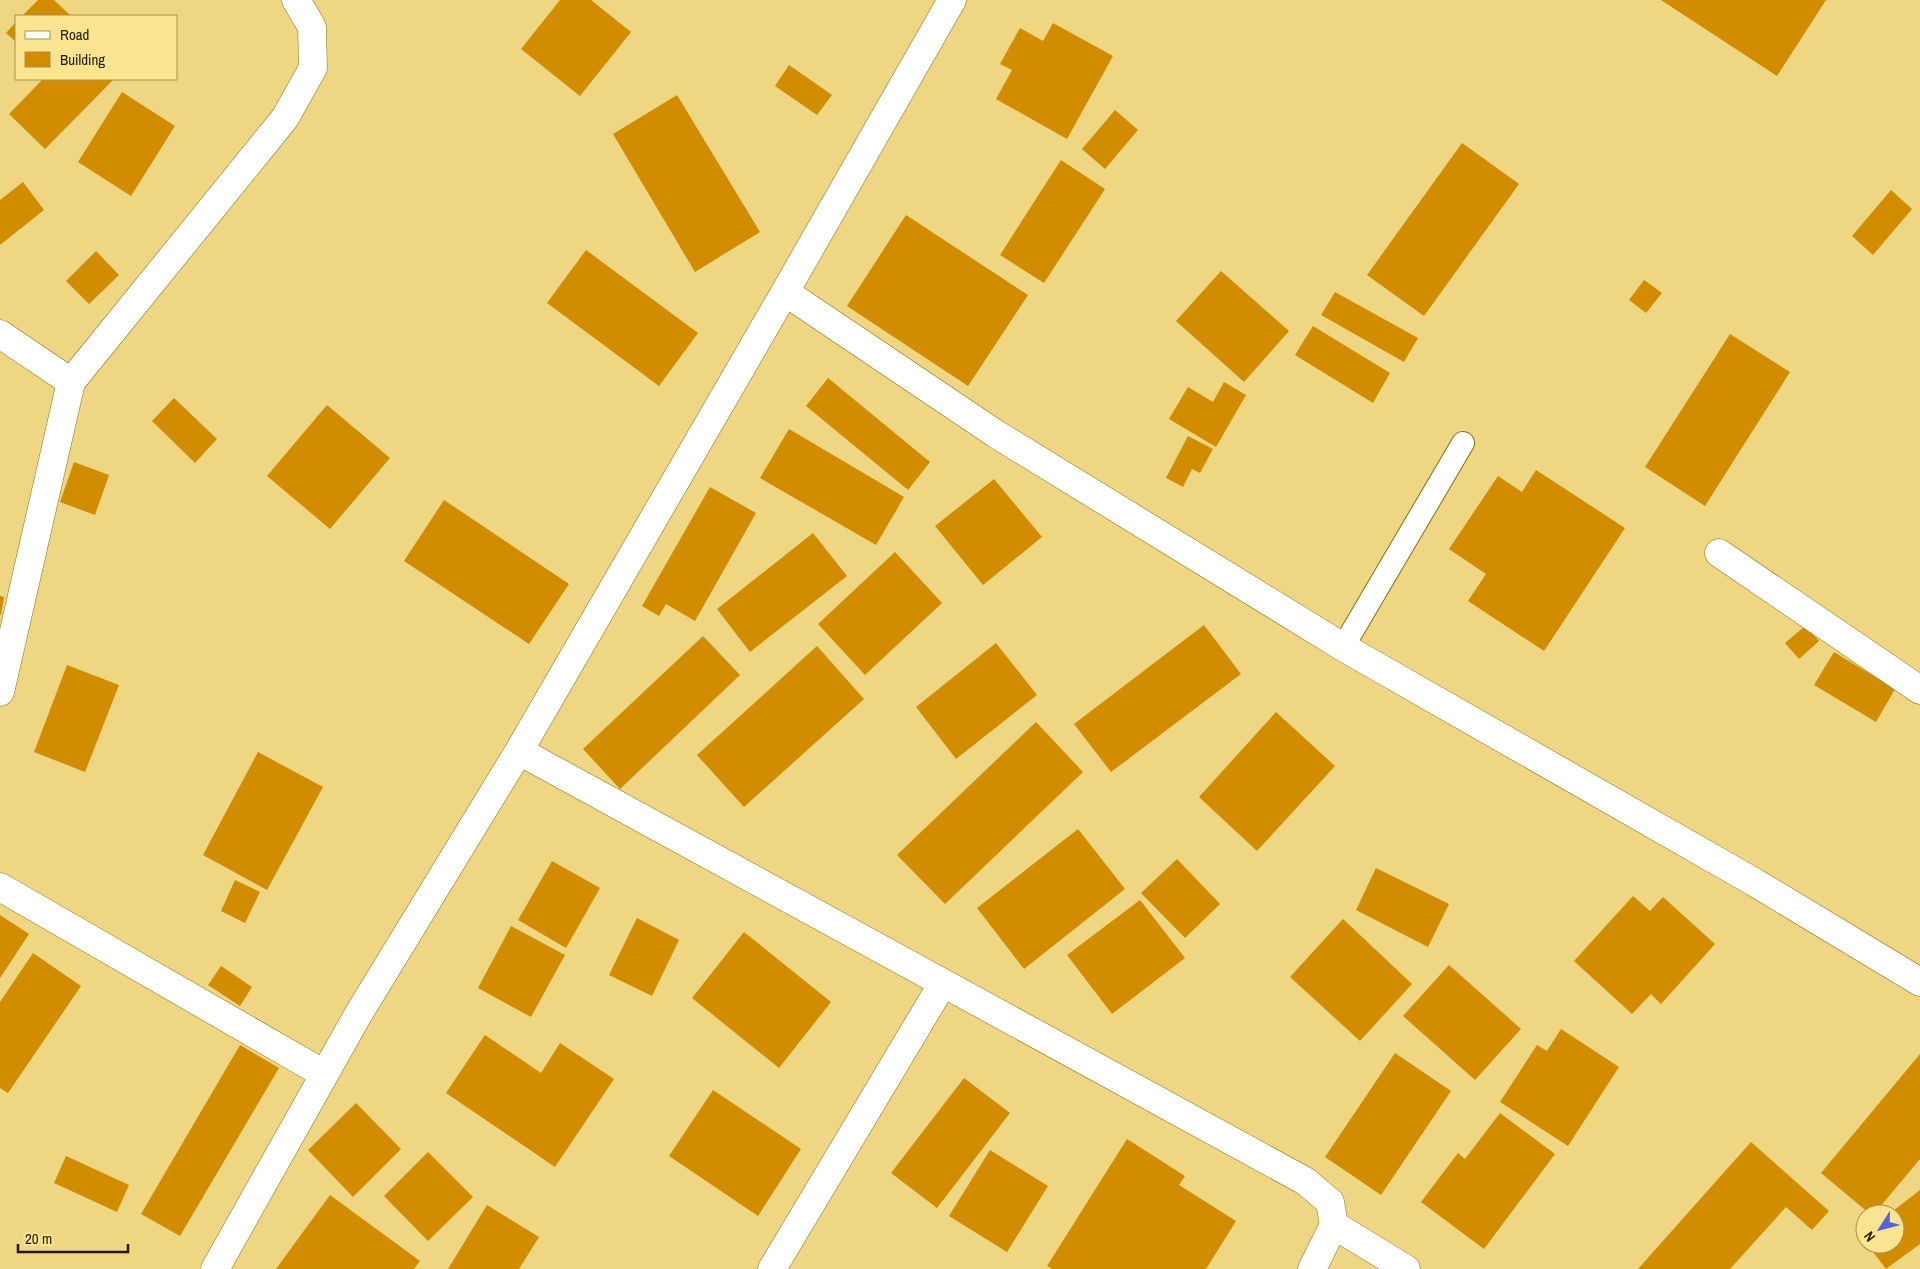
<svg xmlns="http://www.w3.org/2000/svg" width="1920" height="1269" font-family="'Archivo Narrow',sans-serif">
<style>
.building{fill:#d18c00}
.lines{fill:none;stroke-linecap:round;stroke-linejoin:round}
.lane-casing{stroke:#867011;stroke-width:24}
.street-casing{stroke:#867011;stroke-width:29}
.lane{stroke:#fff;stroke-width:22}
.street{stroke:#fff;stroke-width:28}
</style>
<rect width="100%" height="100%" fill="#eed682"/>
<path class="building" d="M38,0H54L71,16H22Z
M560,0H591L631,32L580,96L521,49Z
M1661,0H1826L1777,76Z
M16,22V42L6,33Z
M1053,23L1113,56L1067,139L996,99L1012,70L1000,64L1020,28L1043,41Z
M789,65L832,95L817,115L775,86Z
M43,79H114L45,149L9,114Z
M122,92L175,126L131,196L78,162Z
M677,95L760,232L695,272L613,134Z
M1115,110L1138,130L1105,169L1082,149Z
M1462,143L1519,184L1424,316L1367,275Z
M1061,160L1105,189L1044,283L1000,255Z
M23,182L44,210L0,245V200Z
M1891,190L1912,209L1873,255L1852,236Z
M906,215L1028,295L968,386L847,306Z
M586,250L698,333L659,386L547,303Z
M96,251L119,275L89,304L66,281Z
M1221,271L1289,331L1244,382L1176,321Z
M1644,280L1662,293L1646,313L1629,300Z
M1335,292L1418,338L1404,362L1321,315Z
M1313,326L1390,373L1373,403L1295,355Z
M1730,334L1790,372L1705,506L1645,467Z
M828,378L930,462L908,490L806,406Z
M1224,382L1246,395L1216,447L1169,419L1188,387L1213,402Z
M174,398L217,439L195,463L152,421Z
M327,405L390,458L330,529L267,476Z
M789,429L904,497L876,545L760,478Z
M1188,436L1213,449L1200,473L1192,469L1183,487L1166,478Z
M74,462L109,475L95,515L60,502Z
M1536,470L1625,528L1544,651L1468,601L1486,574L1449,549L1498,476L1522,492Z
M994,479L1042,537L983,585L935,526Z
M710,487L756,513L695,621L666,604L659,616L642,606Z
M444,500L569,584L529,644L404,561Z
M813,533L847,576L750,652L717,609Z
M895,552L942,603L865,675L818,624Z
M0,596L4,597L1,615H0Z
M1204,625L1241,674L1111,772L1074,724Z
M1805,626L1819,641L1799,659L1785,643Z
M703,636L740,675L620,789L583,749Z
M996,643L1037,695L956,759L916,707Z
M817,646L864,699L744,807L697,755Z
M1834,652L1895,689L1876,722L1814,685Z
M67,665L119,685L85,772L34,752Z
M1276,712L1335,766L1257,851L1199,797Z
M1036,722L1083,772L945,904L897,855Z
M258,752L323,787L267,890L203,855Z
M1078,829L1125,889L1024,969L977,908Z
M1177,859L1220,904L1185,938L1141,893Z
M552,861L600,888L566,948L518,920Z
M1376,868L1449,904L1428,947L1356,910Z
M235,880L260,892L245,923L221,911Z
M1633,896L1650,911L1663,897L1715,944L1661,1004L1651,994L1632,1014L1574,961Z
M1140,900L1185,958L1112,1014L1067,955Z
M0,915L29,934L0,978Z
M637,918L679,940L652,996L609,975Z
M1343,919L1412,984L1360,1041L1290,977Z
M511,926L565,955L531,1017L478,988Z
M744,932L831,1002L779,1068L692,998Z
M33,953L81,986L8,1093L0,1088V1002Z
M1449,965L1521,1029L1475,1080L1403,1016Z
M221,966L252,987L240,1006L208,985Z
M1561,1029L1619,1067L1568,1146L1500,1102L1537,1045L1547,1051Z
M485,1035L541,1073L560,1043L614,1079L555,1167L446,1093Z
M240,1045L279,1068L180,1236L141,1214Z
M1395,1053L1451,1091L1381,1195L1325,1157Z
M1920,1054V1159L1874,1214H1870L1821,1173Z
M964,1078L1010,1113L937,1208L891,1173Z
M713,1090L801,1149L758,1216L669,1156Z
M356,1103L401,1149L353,1197L308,1150Z
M1500,1113L1555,1154L1484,1249L1421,1202L1458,1153L1465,1159Z
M1127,1139L1185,1176L1179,1185L1236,1221L1206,1269H1052L1047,1266Z
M1751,1142L1829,1211L1812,1230L1786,1207L1730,1269H1638Z
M990,1150L1048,1186L1007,1252L949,1216Z
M428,1152L473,1197L428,1241L384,1196Z
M66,1156L129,1185L117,1212L54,1183Z
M1920,1190V1244L1886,1269L1867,1244H1895V1214H1889Z
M330,1195L420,1261L414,1269H276Z
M487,1205L539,1237L519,1269H448Z"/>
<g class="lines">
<defs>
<path id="lane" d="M1343,647L1463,443"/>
<path id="street" d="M785,292L996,434L1343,647L1754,882L1920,982
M0,334L71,382
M1719,553L1920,690
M0,692L71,382L285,118L313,68L312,27L296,0
M519,751L1305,1181L1330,1202L1334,1225L1312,1269
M0,887L324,1074
M1334,1225L1406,1269
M215,1269L359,1013L519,751L785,292L952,0
M772,1269L943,983"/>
</defs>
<use href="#lane" class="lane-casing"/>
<use href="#street" class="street-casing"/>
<use href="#lane" class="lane"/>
<use href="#street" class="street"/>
</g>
<rect x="15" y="15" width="162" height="65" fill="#fbe48f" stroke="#a49356"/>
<rect x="25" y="31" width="25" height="8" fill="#ffffff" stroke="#a49356"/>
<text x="60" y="40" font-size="15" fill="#211a01">Road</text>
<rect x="25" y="52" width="25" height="15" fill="#d18c00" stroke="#a49356"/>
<text x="60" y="65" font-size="15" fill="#211a01">Building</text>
<g transform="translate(1880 1229) rotate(234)"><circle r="24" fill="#fbe48f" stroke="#a49356"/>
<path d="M0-4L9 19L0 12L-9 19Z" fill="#5763da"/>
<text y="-8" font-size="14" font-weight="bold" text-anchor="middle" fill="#211a01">N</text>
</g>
<path d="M18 1244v8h110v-8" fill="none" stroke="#211a01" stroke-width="2.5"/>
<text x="25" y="1244" font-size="15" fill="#211a01" stroke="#fbe48f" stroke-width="4" paint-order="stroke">20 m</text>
</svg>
